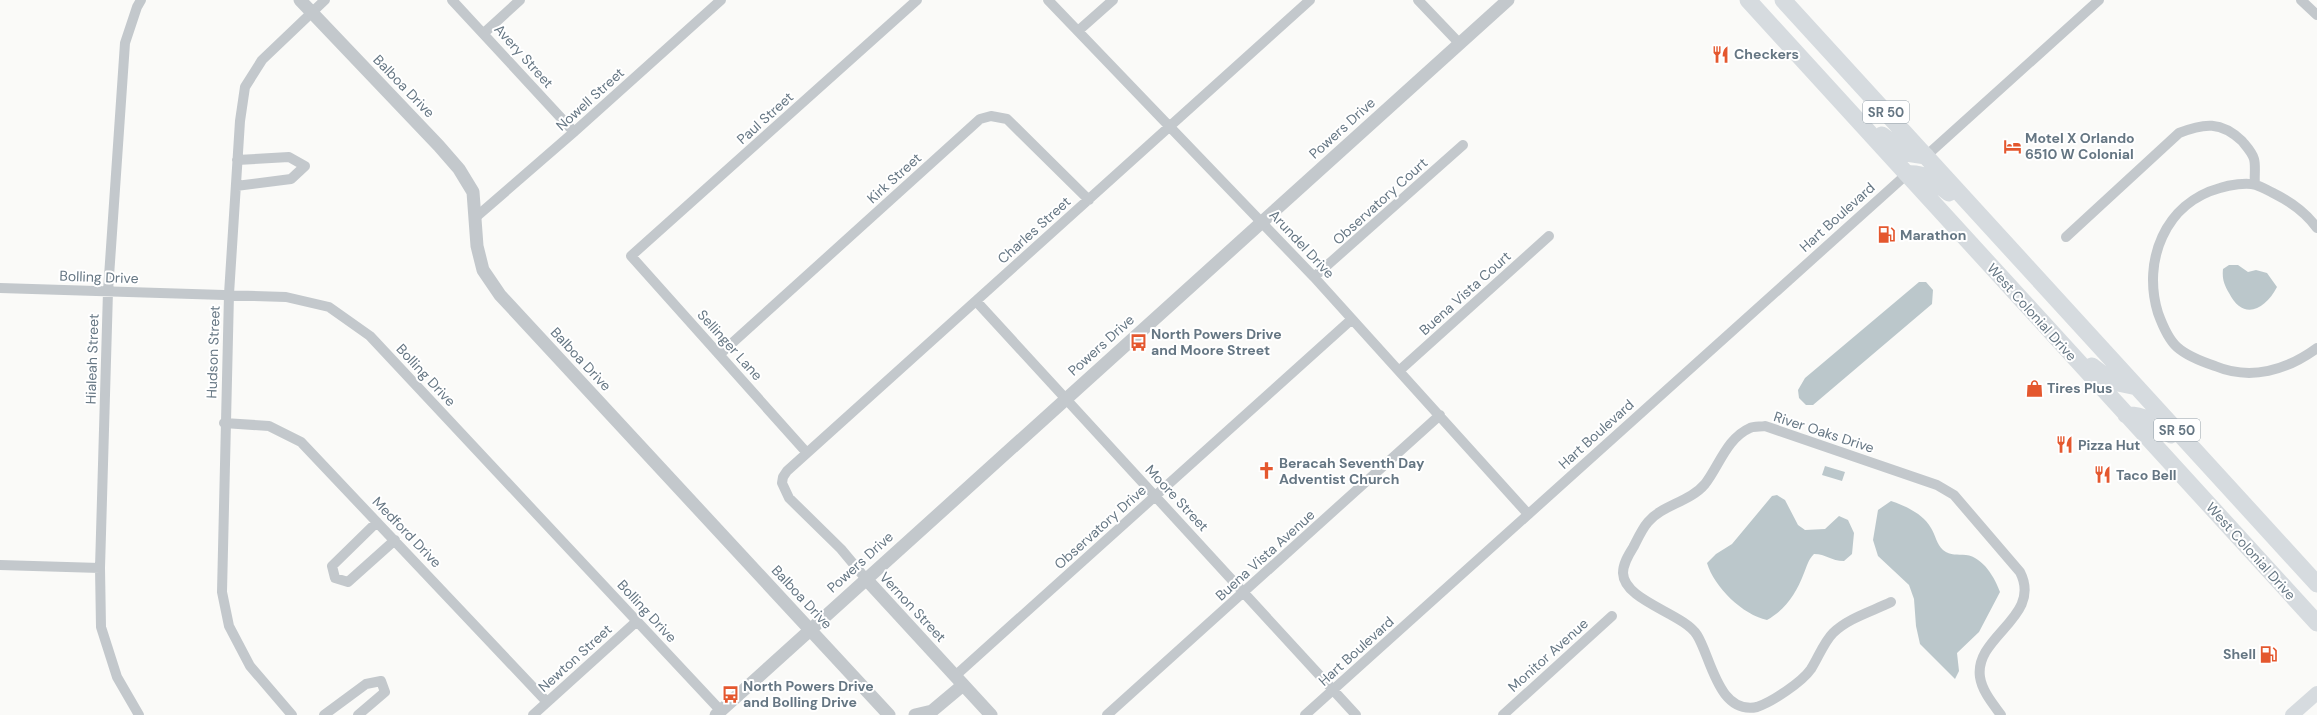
<svg xmlns="http://www.w3.org/2000/svg" width="2317" height="715" font-family="'DM Sans',sans-serif">
<style>
.water{fill:#bbc7cb}
.lines{fill:none;stroke-linecap:round;stroke-linejoin:round}
.minor{stroke:#c3c8cc;stroke-width:10}
.tertiary{stroke:#c3c8cc;stroke-width:13}
.secondary{stroke:#d6dbdf;stroke-width:14}
.trunk{stroke:#d6dbdf;stroke-width:17}
.labels{text-anchor:middle;stroke-width:4;stroke-linejoin:round;paint-order:stroke}
.shield{fill:#fff;stroke:#939fa8;stroke-width:1}
.shield-label{font-size:13px;font-weight:bold;fill:#657683}
.poi-label{font-size:14px;font-weight:bold;fill:#657683;stroke:#fff;text-anchor:start}
.street-label{font-size:14px;fill:#657683;stroke:#fff}
</style>
<rect width="100%" height="100%" fill="#fafaf8"/>
<path class="water" d="M2229,265H2238L2248,272L2256,270L2267,273L2277,287C2265,310 2243,321 2229,293C2224,284 2222,279 2223,269Z
M1919,282H1926L1933,290L1932,304L1813,405H1806L1799,398L1798,390L1805,378Z
M1825,466L1845,472L1842,481L1822,475Z
M1777,495L1785,500L1798,525L1805,530L1825,529L1839,516L1848,520L1854,533L1852,554L1844,561C1831,561 1826,554 1814,554C1808,560 1807,566 1804,573C1796,594 1786,609 1767,620C1743,615 1714,587 1707,563L1716,554L1732,544L1772,496Z
M1891,501C1906,506 1923,514 1931,528C1935,534 1937,545 1943,550C1951,556 1957,554 1966,555C1983,557 1995,578 2000,592L1979,632L1957,653L1959,671L1955,679L1920,644L1916,626L1914,599L1909,585L1878,556L1873,540L1878,510Z"/>
<g class="lines">
<path class="minor" d="M452,0L574,132
M1048,0L1314,277L1528,514
M1418,0L1460,44
M2301,0L2317,15
M1078,31L1113,0
M484,33L520,0
M1926,156L2099,0
M236,186L291,179L305,166L289,157L237,160
M476,217L574,132L721,0
M2317,228C2306,213 2291,202 2275,194C2269,191 2262,187 2256,185C2247,182 2229,185 2220,188C2165,203 2142,261 2158,313C2162,324 2168,339 2177,347C2187,356 2203,362 2215,366C2251,381 2287,370 2317,348
M2066,237L2179,133C2204,123 2221,121 2242,141C2246,146 2252,152 2254,159C2256,166 2254,177 2255,184
M1314,277L1463,145
M0,288L286,297L329,307L370,336L721,711
M976,301L1356,715
M720,354L980,119L991,116L1007,119L1089,200
M1400,370L1549,236
M224,423L269,426L301,442L547,702
M807,453L631,256L917,0
M377,522L332,566L335,578L348,582L395,540
M0,565L100,568
M866,579L841,549L789,498L782,483L783,477L787,471L1310,0
M1891,602C1873,611 1848,618 1833,633C1824,642 1818,658 1811,669C1802,682 1772,702 1757,707C1718,715 1711,657 1697,635C1683,613 1624,601 1623,573C1623,563 1629,554 1634,546C1638,538 1642,529 1648,522C1662,505 1690,502 1705,484C1719,466 1727,438 1750,428C1754,426 1761,427 1765,426L1937,485L1954,495L2020,572C2043,617 1974,636 1980,677C1982,691 1993,704 2001,715
M955,676L1352,319
M139,715L117,677L101,627L100,568L108,291L125,43L137,7L141,0
M292,715L250,666L229,626L222,592L229,294L240,121L245,87L262,60L325,0
M324,715L366,684L381,681L385,692L358,715
M533,715L637,621
M1107,715L1440,415
M1305,715L1907,174
M1503,715L1612,616"/>
<path class="tertiary" d="M300,0L439,146L459,169L473,192L477,246L483,270L500,295L889,715
M866,579L991,715
M716,715L1508,0
M915,715L932,711L963,685"/>
<path class="secondary" d="M2292,715L2317,693"/>
<path class="trunk" d="M1748,0L2317,623
M1783,0L2317,584
M1882,135L1906,153L1926,156
M1907,174C1925,172 1935,182 1949,193
M2092,366L2113,382L2137,387
M2126,415C2145,414 2156,424 2171,435"/>
</g>
<defs>
<symbol id="restaurant-bare" viewBox="-9 -9 18 18"><path d="M-5-6h1v4h1v-4h1v4h1v-4h1v5L-1.5 .5V6h-2V.5L-5-1ZM5-6V6H3V1.5H1.5Q1.5-4 5-6Z" fill="#e4572e" stroke="#fff" stroke-width="2.5" paint-order="stroke"/></symbol>
<symbol id="hotel-bare" viewBox="-9 -9 18 18"><path d="M-6-4.5h1.5V1H6V5H4.5V3h-9V5H-6ZM-4 0a1.8 1.8 0 1 1 3.6 0ZM.5 0V-2.5h3Q6-2.5 6 0Z" fill="#e4572e" stroke="#fff" stroke-width="2.5" paint-order="stroke"/></symbol>
<symbol id="fuel-bare" viewBox="-9 -9 18 18"><path d="M-5.5-6h7V0h2V4h1.3V-2.5L3-4.5l.8-.8L6-3V5H2.5V1h-1V6h-7ZM-4.2-4.7v3.2H.2V-4.7Z" fill="#e4572e" stroke="#fff" stroke-width="2.5" paint-order="stroke"/></symbol>
<symbol id="bus-bare" viewBox="-9 -9 18 18"><path d="M-5-6H5V4H4V6H2V4H-2V6H-4V4H-5ZM-3.5-4V0h7V-4ZM-3.5 1.2v1.5H-2V1.2ZM2 1.2v1.5H3.5V1.2Z" fill="#e4572e" stroke="#fff" stroke-width="2.5" paint-order="stroke"/></symbol>
<symbol id="shop-bare" viewBox="-9 -9 18 18"><path d="M-5-2.5h2.3a2.7 3.5 0 0 1 5.4 0H5L5.5 6h-11ZM-1.5-2.5h3a1.5 2.3 0 0 0-3 0Z" fill="#e4572e" stroke="#fff" stroke-width="2.5" paint-order="stroke"/></symbol>
<symbol id="church-bare" viewBox="-9 -9 18 18"><path d="M-1.2-6h2.4v3.5h3.3v2.4h-3.3V6h-2.4V-.1h-3.3v-2.4h3.3Z" fill="#e4572e" stroke="#fff" stroke-width="2.5" paint-order="stroke"/></symbol>
</defs>
<g fill-rule="evenodd">
<use href="#restaurant-bare" x="1708" y="42" width="25" height="25"/>
<use href="#hotel-bare" x="2000" y="134" width="25" height="25"/>
<use href="#fuel-bare" x="1874" y="222" width="25" height="25"/>
<use href="#bus-bare" x="1126" y="330" width="25" height="25"/>
<use href="#shop-bare" x="2022" y="376" width="25" height="25"/>
<use href="#restaurant-bare" x="2052" y="432" width="25" height="25"/>
<use href="#church-bare" x="1254" y="458" width="25" height="25"/>
<use href="#restaurant-bare" x="2090" y="462" width="25" height="25"/>
<use href="#fuel-bare" x="2256" y="642" width="25" height="25"/>
<use href="#bus-bare" x="718" y="682" width="25" height="25"/>
</g>
<g class="labels">
<g class="shield">
<rect x="1863" y="101" width="46" height="22" rx="3"/>
<rect x="2154" y="419" width="46" height="22" rx="3"/>
</g>
<g class="shield-label">
<text x="1886" y="117">SR 50</text>
<text x="2177" y="435">SR 50</text>
</g>
<g class="poi-label">
<text x="1734" y="59">Checkers</text>
<text x="2025" y="143">Motel X Orlando<tspan x="2025" dy="16">6510 W Colonial</tspan></text>
<text x="1900" y="240">Marathon</text>
<text x="1151" y="339">North Powers Drive<tspan x="1151" dy="16">and Moore Street</tspan></text>
<text x="2047" y="393">Tires Plus</text>
<text x="2078" y="450">Pizza Hut</text>
<text x="1279" y="468">Beracah Seventh Day<tspan x="1279" dy="16">Adventist Church</tspan></text>
<text x="2116" y="480">Taco Bell</text>
<text x="2256" y="659" text-anchor="end">Shell</text>
<text x="743" y="691">North Powers Drive<tspan x="743" dy="16">and Bolling Drive</tspan></text>
</g>
<g class="street-label">
<text transform="translate(524 56) rotate(48)" y="5">Avery Street</text>
<text transform="translate(404 86) rotate(46)" y="5">Balboa Drive</text>
<text transform="translate(590 99) rotate(-42)" y="5">Nowell Street</text>
<text transform="translate(765 118) rotate(-42)" y="5">Paul Street</text>
<text transform="translate(1342 128) rotate(-42)" y="5">Powers Drive</text>
<text transform="translate(894 178) rotate(-42)" y="5">Kirk Street</text>
<text transform="translate(1380 201) rotate(-42)" y="5">Observatory Court</text>
<text transform="translate(1837 217) rotate(-42)" y="5">Hart Boulevard</text>
<text transform="translate(1034 230) rotate(-42)" y="5">Charles Street</text>
<text transform="translate(1302 244) rotate(47)" y="5">Arundel Drive</text>
<text transform="translate(99 277) rotate(2)" y="5">Bolling Drive</text>
<text transform="translate(1465 293) rotate(-42)" y="5">Buena Vista Court</text>
<text transform="translate(2032 312) rotate(48)" y="5">West Colonial Drive</text>
<text transform="translate(730 345) rotate(48)" y="5">Sellinger Lane</text>
<text transform="translate(1101 345) rotate(-42)" y="5">Powers Drive</text>
<text transform="translate(213 352) rotate(-88)" y="5">Hudson Street</text>
<text transform="translate(92 359) rotate(-88)" y="5">Hialeah Street</text>
<text transform="translate(581 359) rotate(47)" y="5">Balboa Drive</text>
<text transform="translate(426 375) rotate(47)" y="5">Bolling Drive</text>
<text transform="translate(1824 432) rotate(18)" y="5">River Oaks Drive</text>
<text transform="translate(1596 434) rotate(-42)" y="5">Hart Boulevard</text>
<text transform="translate(1177 498) rotate(47)" y="5">Moore Street</text>
<text transform="translate(1100 527) rotate(-42)" y="5">Observatory Drive</text>
<text transform="translate(407 532) rotate(46)" y="5">Medford Drive</text>
<text transform="translate(2251 551) rotate(48)" y="5">West Colonial Drive</text>
<text transform="translate(1265 555) rotate(-42)" y="5">Buena Vista Avenue</text>
<text transform="translate(860 562) rotate(-42)" y="5">Powers Drive</text>
<text transform="translate(802 597) rotate(47)" y="5">Balboa Drive</text>
<text transform="translate(913 607) rotate(47)" y="5">Vernon Street</text>
<text transform="translate(647 611) rotate(47)" y="5">Bolling Drive</text>
<text transform="translate(1356 651) rotate(-42)" y="5">Hart Boulevard</text>
<text transform="translate(1548 655) rotate(-42)" y="5">Monitor Avenue</text>
<text transform="translate(575 658) rotate(-42)" y="5">Newton Street</text>
</g>
</g>
</svg>
